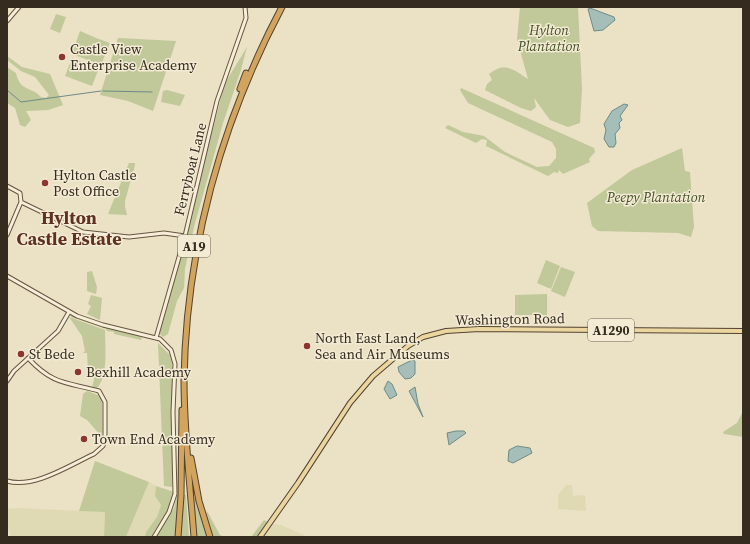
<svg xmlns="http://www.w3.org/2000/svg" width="750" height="544" font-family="'Source Serif 4',serif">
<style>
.farmland{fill:#dfdab3}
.green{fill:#c1c89a}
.water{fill:#a6beb8;stroke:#6e8c86}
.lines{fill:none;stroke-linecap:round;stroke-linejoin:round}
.stream{stroke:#6e8c86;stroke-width:1}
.secondary-casing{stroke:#665540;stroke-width:5}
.primary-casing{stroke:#524231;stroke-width:6}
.highway-casing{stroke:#524231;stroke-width:7}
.secondary{stroke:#f6eed8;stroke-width:3}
.primary{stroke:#ebd6a0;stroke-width:4}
.highway{stroke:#d3a45d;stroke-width:5}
.poi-dot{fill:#8e3532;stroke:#f3ebd4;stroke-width:1.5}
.labels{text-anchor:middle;stroke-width:3;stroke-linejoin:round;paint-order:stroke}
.shield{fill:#f3ebd4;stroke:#6e6555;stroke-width:1}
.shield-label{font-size:13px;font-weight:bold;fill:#352b1f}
.park-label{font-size:14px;font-style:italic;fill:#445028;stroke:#f3ebd4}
.poi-label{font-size:14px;fill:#352b1f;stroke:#f3ebd4;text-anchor:start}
.street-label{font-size:14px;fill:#352b1f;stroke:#f3ebd4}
.district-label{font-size:18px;font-weight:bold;fill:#5f3122;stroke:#f3ebd4}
</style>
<rect width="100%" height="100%" fill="#ebe1c5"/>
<path class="farmland" d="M149,482L156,486L155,496L161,505L157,517L146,532L145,537H126Z
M566,485H572L573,496L585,495L586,511L558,509V495Z
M18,508L105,512L104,537H11L7,524V509Z
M272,524L281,525L308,537H263Z"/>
<path class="green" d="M520,7H578L582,89L580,123L568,127L550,120L534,98L536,107L531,111L521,108L485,90L487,84L492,80L489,74C505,61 514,70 528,79L517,39Z
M56,14L66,17L60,33L50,29Z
M80,31L96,38L88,60L72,54Z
M96,38L110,43L101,65L88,60Z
M118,38L176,41L153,111L128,101L100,95Z
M247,47L241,70L223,123L194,227L185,269L184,288L177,301L168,334L163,337L159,333L225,83Z
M7,56L22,67L50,74L63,105L48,110L26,111L31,120L25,127L20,125L15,108L7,103V67L16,73C20,92 31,86 41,97L46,98L49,95L35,77L21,71L7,60Z
M72,58L99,68L92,86L65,76Z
M461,88L594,148L595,152L589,159L590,162L563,174L559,170L558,173L554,172L548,176L486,146L487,140L482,139L476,143L445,128L448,125L463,132L484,136L505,152L537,167L549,166L556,158V149L552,142L468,103L460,90Z
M167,90L185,95L180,106L161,102L163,91Z
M682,148L685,171L690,172L694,227L691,237L678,233L598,231L592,226L587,203L632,170Z
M129,163H135V165L125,201V207L127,215L108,214Z
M546,260L560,266L551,289L537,283Z
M561,267L575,272L565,297L551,291Z
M92,271L97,287L96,294L87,291V272Z
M547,294V315H515V295Z
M91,295L102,298L100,320L87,314L91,306L88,304Z
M72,315L93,323L140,336L142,337L141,340L114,334V332L107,331L106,329L71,317Z
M69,317L105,330C105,344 109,381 95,389L92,388L95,375L88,370L87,353H83L85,351L82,336Z
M158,343L170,355L172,363V487L164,486Z
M87,391L98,395L102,399V437L87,420L80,416L83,394Z
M743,411V437L724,434L723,432L737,423Z
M95,461L149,482L126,537H104L105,512L79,511Z
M156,486L174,492C172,509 159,523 151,537H145L146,532L157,517L161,505L155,496Z
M183,494L186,495L189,537H179Z
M177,495H179L175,537H156L174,508Z
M193,498H197L198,509L208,537H196Z
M207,511L220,535L225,537H213L206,516Z
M264,520L268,522L257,537H251Z"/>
<path class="water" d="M590,8L614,17L615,20L603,30L594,31L588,9Z
M624,104L628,105L620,116L622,120L619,123L620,128L615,134L616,143L614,147H609L604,139L606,130L604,124L612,111Z
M412,360L415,361V374L411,378L405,379L399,372L398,367Z
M388,381L392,384L397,395L390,399L384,389Z
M415,387L418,404L423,417L409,391Z
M456,431H464L466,433L449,445L447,433Z
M517,446L530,448L532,453L513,463L508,461L509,450Z"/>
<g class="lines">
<path class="stream" d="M7,90L21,102L101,91
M103,91L152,92"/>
<defs>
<path id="secondary" d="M7,21L19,7
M7,186L20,193L21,202
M21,202L83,232L129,237L164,233L185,236
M7,235L21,202
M7,276L77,316L103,325L160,339L171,350L175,364L173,412L175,494L169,512L154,537
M156,338L185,236L217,101L246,18L245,7
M7,381L14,371L58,331L69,312
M7,481C34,489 70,465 94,454L103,446L105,438V402L99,391C66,382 53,385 28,358"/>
<path id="primary" d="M260,537L298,483L350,403L373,376L408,346L423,337L446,331L479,329L743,331"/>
<path id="highway" d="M240,89L246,73
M191,458L199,501L210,537
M178,537L181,496L182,410
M194,537C190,485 184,432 184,380C186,249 221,122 282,7"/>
</defs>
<use href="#secondary" class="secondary-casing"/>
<use href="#primary" class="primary-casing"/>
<use href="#highway" class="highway-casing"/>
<use href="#secondary" class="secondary"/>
<use href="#primary" class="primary"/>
<use href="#highway" class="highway"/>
</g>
<g class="poi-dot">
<circle cx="62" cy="57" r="4"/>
<circle cx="45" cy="183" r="4"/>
<circle cx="307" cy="346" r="4"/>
<circle cx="21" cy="354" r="4"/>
<circle cx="78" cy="372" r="4"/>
<circle cx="84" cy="439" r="4"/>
</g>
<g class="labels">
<g class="shield">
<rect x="178" y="235" width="32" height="22" rx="3"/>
<rect x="588" y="319" width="46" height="22" rx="3"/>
</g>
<g class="shield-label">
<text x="194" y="251">A19</text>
<text x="611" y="335">A1290</text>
</g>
<g class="park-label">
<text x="549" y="35">Hylton<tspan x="549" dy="16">Plantation</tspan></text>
<text x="656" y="202">Peepy Plantation</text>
</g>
<g class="poi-label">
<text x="70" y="54">Castle View<tspan x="70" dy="16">Enterprise Academy</tspan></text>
<text x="53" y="180">Hylton Castle<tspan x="53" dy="16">Post Office</tspan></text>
<text x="315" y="343">North East Land,<tspan x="315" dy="16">Sea and Air Museums</tspan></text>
<text x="29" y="359">St Bede</text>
<text x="86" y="377">Bexhill Academy</text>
<text x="92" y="444">Town End Academy</text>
</g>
<g class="street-label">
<text transform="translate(190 169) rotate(-76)" y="5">Ferryboat Lane</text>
<text transform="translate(510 319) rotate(-1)" y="5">Washington Road</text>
</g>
<g class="district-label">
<text x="69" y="224">Hylton<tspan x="69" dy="21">Castle Estate</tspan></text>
</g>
</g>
<rect width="750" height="544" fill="none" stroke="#352b1f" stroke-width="16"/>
</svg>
